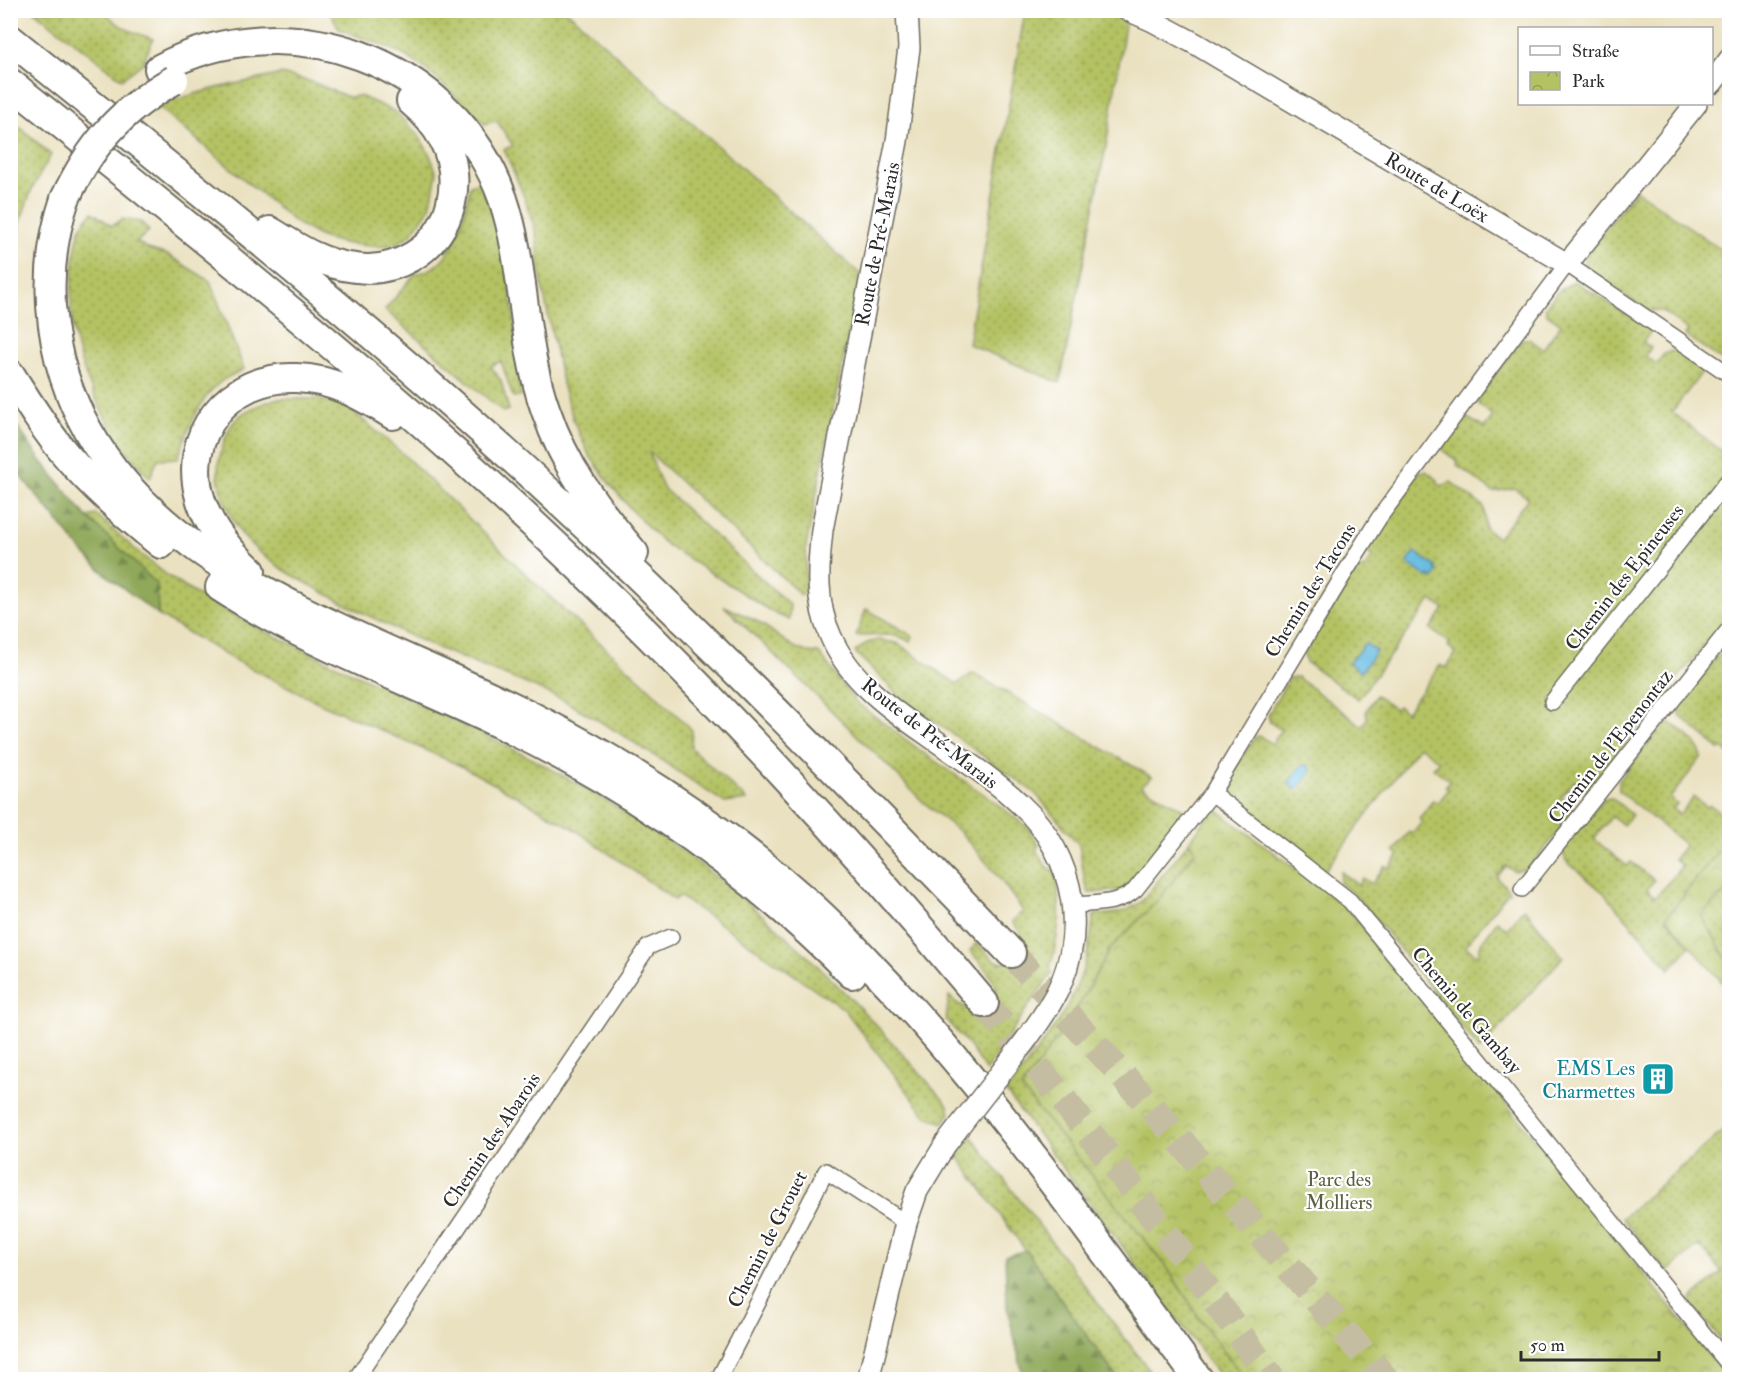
<svg xmlns="http://www.w3.org/2000/svg" width="1740" height="1390" font-family="'IM FELL Double Pica',serif">
<style>
.grass{fill:url(#grass-dots);stroke:#707648;stroke-width:1.5}
.forest{fill:url(#forest-firs);stroke:#5d6a42;stroke-width:1.5}
.park{fill:url(#park-crowns);stroke:#707648;stroke-width:1.5}
.water{fill:#63bae0;stroke:#477286;stroke-width:1.5}
.lines{fill:none;stroke-linecap:round;stroke-linejoin:round}
.highway-tunnel{stroke:#c4bda2;stroke-width:28;stroke-dasharray:28 14;stroke-linecap:butt}
.street-casing{stroke:#6e6b5f;stroke-width:18}
.secondary-casing{stroke:#6e6b5f;stroke-width:24}
.highway-casing{stroke:#6e6b5f;stroke-width:32}
.street{stroke:#fff;stroke-width:15}
.secondary{stroke:#fff;stroke-width:21}
.highway{stroke:#fff;stroke-width:28}
.secondary-bridge-casing{stroke:#6e6b5f;stroke-width:24;stroke-linecap:butt}
.highway-bridge-casing{stroke:#6e6b5f;stroke-width:32;stroke-linecap:butt}
.secondary-bridge{stroke:#fff;stroke-width:21}
.highway-bridge{stroke:#fff;stroke-width:28}
.labels{text-anchor:middle;stroke-width:4.5;stroke-linejoin:round;paint-order:stroke}
.street-label{font-size:20px;fill:#2b2b2b;stroke:#fff}
.culture-label{font-size:20px;fill:#0d838f;stroke:#fff;text-anchor:end}
.park-label{font-size:20px;fill:#5b603f;stroke:#fff}
</style>
<defs>
<pattern id="grass-dots" width="8" height="8" patternUnits="userSpaceOnUse" patternTransform="scale(1.5)"><rect width="8" height="8" fill="#b4c264"/><path d="M2 2h.1M6 6h.1" fill="none" stroke="#939e53" stroke-width="1.8" stroke-linecap="round"/></pattern>
<pattern id="forest-firs" width="22" height="20" patternUnits="userSpaceOnUse" patternTransform="scale(1.5)"><rect width="22" height="20" fill="#8fa85a"/><path d="M5 1l3.5 6h-7zM16 11l3.5 6h-7z" fill="#75894b"/></pattern>
<pattern id="park-crowns" width="20" height="18" patternUnits="userSpaceOnUse" patternTransform="scale(1.5)"><rect width="20" height="18" fill="#b4c264"/><path d="M2 6a3 3 0 1 1 6 0M12 15a3 3 0 1 1 6 0" fill="none" stroke="#939e53"/></pattern>
</defs>
<rect width="100%" height="100%" fill="#fff"/>
<filter id="ink" filterUnits="userSpaceOnUse"><feTurbulence type="fractalNoise" baseFrequency=".0167" numOctaves="2"/><feDisplacementMap in="SourceGraphic" scale="12" xChannelSelector="R" yChannelSelector="G"/><feConvolveMatrix kernelMatrix="1 2 1 2 8 2 1 2 1" color-interpolation-filters="sRGB"/></filter>
<filter id="wash" filterUnits="userSpaceOnUse"><feTurbulence type="fractalNoise" baseFrequency=".008" numOctaves="4" result="noise"/><feDisplacementMap in="SourceGraphic" scale="24" xChannelSelector="R" yChannelSelector="G"/><feGaussianBlur stdDeviation="1.35" result="paint"/><feColorMatrix in="noise" values="0 0 0 0 0 0 0 0 0 0 0 0 0 0 0 0 0 1.4 0 .05"/><feComposite in="paint" operator="in"/></filter>
<g filter="url(#wash)">
<rect width="100%" height="100%" fill="#eae1c0"/>
<path class="grass" d="M34,11H105C117,28 134,32 153,39L143,63L122,79Z
M330,11H567L860,274L806,547V592L801,595L649,452L663,488L790,605L789,620L774,613L665,544L635,514L609,483L588,453L573,419L563,387L541,281L536,233L525,199L504,149L513,146L497,121L484,124C462,103 441,80 415,62C393,47 364,39 339,29Z
M1025,11H1109L1126,18L1107,141L1060,383L968,344Z
M281,74L312,82L348,97L360,96L396,112L419,136L429,153L437,173L430,208L410,236L395,244L379,247L342,243L321,237L296,223L158,107L174,96L180,99C213,86 247,83 281,74Z
M10,118L51,155L32,189L19,225L13,315L11,316Z
M479,182C512,243 515,327 521,396L513,397L501,361L491,366L501,381L509,410L503,412L385,310L415,274C454,269 464,218 470,185Z
M1636,190L1729,255V365L1685,335L1688,330L1662,311H1648L1587,271L1584,256Z
M93,212L112,226L123,219L141,222L149,231L137,242L148,249L168,255L210,281L244,369C236,374 226,377 219,383C199,399 186,435 178,458L158,459L150,478C109,438 73,365 71,307C70,292 73,276 74,261C76,244 78,223 93,212Z
M1574,281L1652,330L1643,342L1651,348L1645,356L1656,364L1664,354L1681,348L1706,367L1672,412L1729,457V614L1587,791L1574,781L1561,797L1576,810L1528,869L1514,871L1506,866L1497,877L1509,891L1465,946L1478,956L1481,943L1497,921L1507,929L1524,908L1563,957L1480,1050L1383,928L1357,897L1340,883L1341,872L1359,885L1363,878L1372,884L1385,866L1389,868L1399,855L1394,851L1409,832L1412,834L1422,822L1419,819L1433,800L1438,803L1448,790L1445,787L1450,781L1433,768L1439,761L1419,746L1324,872L1228,799L1229,778L1255,737L1260,736L1272,744L1281,730L1270,722L1268,715L1289,678L1297,677L1362,726L1367,719L1366,711L1376,695L1395,709L1398,706L1406,712L1440,665L1445,668L1456,653L1448,646L1450,643L1430,629L1444,609L1431,600L1358,699L1306,662L1304,654L1355,569H1364L1373,557L1364,550L1419,472L1426,471L1438,480L1437,482L1442,486L1451,482L1484,507L1485,528L1498,538L1528,498L1514,488L1493,492L1457,465L1458,462L1441,449L1464,419L1468,418L1484,428L1493,416L1479,405L1478,398L1522,339H1529L1543,349L1561,324L1547,314L1545,308L1556,293Z
M275,399H318L349,408L404,455L538,586L644,683L692,730L691,748L747,800L725,803C674,769 623,733 568,703C535,685 498,674 464,659C416,640 370,617 325,593C297,578 264,561 243,536C235,526 229,512 224,500C219,487 216,475 219,461C228,419 237,413 275,399Z
M97,515C123,538 148,563 177,582C215,608 257,627 298,647C378,686 461,721 540,763C586,788 632,815 674,845C777,919 866,1010 948,1105L950,1114L943,1123L926,1116L844,1009L679,896L675,900L571,827L518,797L461,766L322,704L234,660L158,615L157,584L87,517Z
M724,606C734,611 745,615 755,620C775,631 795,655 819,653L856,702L929,757L991,799L1027,827L1039,845L1036,850L1046,866L1055,871C1062,908 1060,932 1050,968L1052,974C1027,1005 1008,1038 986,1071L966,1042L946,1020L949,996L958,1004L971,1009L996,997C999,979 981,964 970,951L976,943L994,960L1003,963L1024,952C1027,940 1019,931 1012,921L1023,911L998,876L962,834L922,801L885,763Z
M866,609L913,636L911,641L894,635L856,636Z
M878,640L897,643L957,684L973,673L1152,777L1141,786L1185,810L1134,878L1122,890L1089,893L1085,883L1079,845L1035,793L899,696L855,652L867,643Z
M1724,648H1730L1729,754L1723,748L1720,750L1680,716L1678,706Z
M1671,723C1682,732 1701,742 1701,758L1670,798L1677,804L1673,809L1680,814L1694,797L1707,807L1710,805L1723,815L1729,807V837L1666,918L1690,946L1670,969L1604,893L1566,861L1562,850L1603,799L1612,798L1632,815L1623,825L1612,816L1594,839L1627,866L1631,862L1654,880L1647,890L1656,897L1682,866L1674,859L1685,845L1619,791V781L1662,726Z
M1189,842L1196,851L1159,899L1110,949L1072,1018L1166,1266L1203,1324L1245,1379H1222L1006,1092C1035,1053 1068,1016 1083,970C1089,952 1091,934 1094,915C1112,914 1127,913 1142,901Z
M1729,889L1730,958L1727,960L1701,915Z
M1729,1126V1349L1689,1301L1722,1272L1699,1245L1667,1272L1622,1218Z
M972,1137L1156,1379H1118L957,1155Z"/>
<path class="forest" d="M10,416L39,458L87,517L157,584L158,615L105,574L81,550L16,470L11,461Z
M1026,1250L1118,1379H1024L1007,1307L1005,1256Z"/>
<path class="park" d="M1214,808L1346,906L1729,1379H1245L1203,1324L1166,1266L1021,1088L1072,1018L1110,949L1159,899L1196,851L1189,842Z
M1729,837V889L1701,915L1727,960L1729,961V990L1666,918Z"/>
<path class="water" d="M1415,552L1436,567L1435,569L1438,571L1433,579L1429,576L1428,578L1407,563Z
M1365,643L1376,651L1361,672L1349,663Z
M1302,765L1309,766L1311,772L1297,790L1288,783Z"/>
</g>
<g filter="url(#ink)">
<g class="lines">
<path class="highway-tunnel" d="M1011,953L1152,1108L1386,1380
M984,1003C1086,1124 1180,1250 1272,1380"/>
<defs>
<path id="street" d="M1552,702L1730,478
M1212,793L1350,901L1730,1366
M1522,889L1730,628
M1073,905C1095,903 1118,905 1135,890L1212,793L1341,579L1379,518L1567,264L1730,375
M355,1380L648,947L671,937
M718,1380L826,1171L906,1223"/>
<path id="secondary" d="M907,10L909,48L897,141L822,530C818,567 815,603 831,637C849,679 889,708 925,733C957,756 992,777 1020,804C1077,856 1091,940 1049,1006C1037,1027 1021,1046 1007,1065
M1128,10L1151,20L1196,44L1567,264L1696,104
M1712,83L1730,59
M868,1380L906,1223L917,1191L945,1145"/>
<path id="highway" d="M10,39C152,153 295,267 431,386C635,564 825,758 1011,953
M159,69C287,0 454,59 503,199C526,267 521,343 546,411C565,467 596,508 634,553
M10,83C163,205 316,328 461,458C649,626 823,810 984,1003
M65,199C47,253 46,307 60,362C116,569 360,628 529,715C630,766 724,828 809,904C839,930 866,961 894,990C1006,1111 1101,1248 1199,1380
M270,231C297,248 323,265 356,268C376,271 396,266 413,256C453,232 464,179 443,139C436,125 424,112 411,101
M10,374C27,401 45,430 66,455C94,488 127,516 161,544
M251,571C229,551 210,529 201,501C180,436 229,375 296,378C333,379 362,396 393,415
M220,587C309,645 411,681 506,727C634,789 752,873 852,974"/>
</defs>
<use href="#street" class="street-casing"/>
<use href="#secondary" class="secondary-casing"/>
<use href="#highway" class="highway-casing"/>
<use href="#street" class="street"/>
<use href="#secondary" class="secondary"/>
<use href="#highway" class="highway"/>
<defs>
<path id="secondary-bridge" d="M945,1145L1007,1065"/>
<path id="highway-bridge" d="M65,199C90,145 121,110 174,80"/>
</defs>
<use href="#secondary-bridge" class="secondary-bridge-casing"/>
<use href="#highway-bridge" class="highway-bridge-casing"/>
<use href="#secondary-bridge" class="secondary-bridge"/>
<use href="#highway-bridge" class="highway-bridge"/>
</g>
</g>
<defs>
<symbol id="building-square" viewBox="-11 -11 22 22"><rect x="-9" y="-9" width="18" height="18" rx="4" fill="#0f9aa8" stroke="#fff"/><path d="M-4-6H4V6H1V3H-1V6H-4ZM-2.5-4.3h1.7v1.8h-1.7ZM.8-4.3h1.7v1.8H.8ZM-2.5-1h1.7V.8h-1.7ZM.8-1h1.7V.8H.8Z" fill="#fff"/></symbol>
</defs>
<g fill-rule="evenodd">
<use href="#building-square" x="1639" y="1060" width="38" height="38"/>
</g>
<g class="labels">
<g class="street-label">
<text transform="translate(1437 187) rotate(31)" y="7">Route de Loëx</text>
<text transform="translate(877 244) rotate(-79)" y="7">Route de Pré-Marais</text>
<text transform="translate(1624 577) rotate(-52)" y="7">Chemin des Epineuses</text>
<text transform="translate(1310 590) rotate(-58)" y="7">Chemin des Tacons</text>
<text transform="translate(930 733) rotate(38)" y="7">Route de Pré-Marais</text>
<text transform="translate(1610 746) rotate(-52)" y="7">Chemin de l'Epenontaz</text>
<text transform="translate(1467 1010) rotate(50)" y="7">Chemin de Gambay</text>
<text transform="translate(491 1140) rotate(-56)" y="7">Chemin des Abarois</text>
<text transform="translate(767 1239) rotate(-63)" y="7">Chemin de Grouet</text>
</g>
<g class="culture-label">
<text x="1635" y="1075">EMS Les<tspan x="1635" dy="23">Charmettes</tspan></text>
</g>
<g class="park-label">
<text x="1339" y="1186">Parc des<tspan x="1339" dy="23">Molliers</tspan></text>
</g>
</g>
<rect width="1740" height="1390" fill="none" stroke="#fff" stroke-width="36"/>
<rect x="1518" y="27" width="195" height="78" fill="#ffffff" stroke="#aaaaaa" stroke-width="1.5"/>
<rect x="1530" y="46" width="30" height="9" fill="#ffffff" stroke="#aaaaaa" stroke-width="1.5"/>
<text x="1572" y="57" font-size="18" fill="#2b2b2b">Straße</text>
<rect x="1530" y="72" width="30" height="18" fill="url(#park-crowns)" stroke="#aaaaaa" stroke-width="1.5"/>
<text x="1572" y="87" font-size="18" fill="#2b2b2b">Park</text>
<path d="M1521 1351v9h138v-9" fill="none" stroke="#2b2b2b" stroke-width="3"/>
<text x="1530" y="1351" font-size="18" fill="#2b2b2b" stroke="#ffffff" stroke-width="4.5" paint-order="stroke">50 m</text>
</svg>
